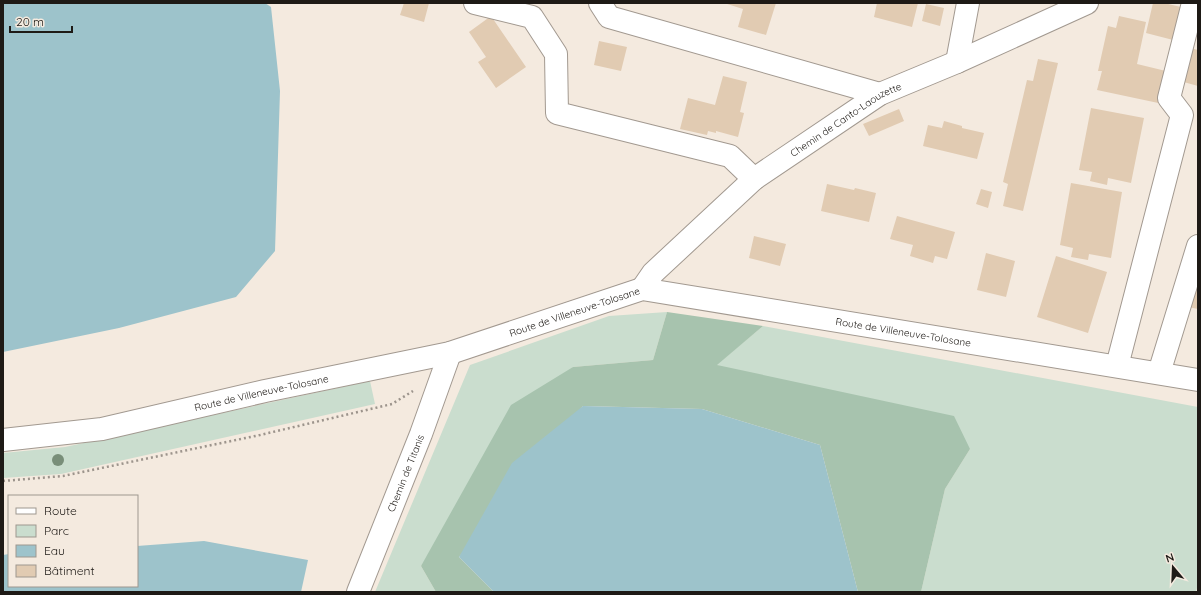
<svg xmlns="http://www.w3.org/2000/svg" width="1201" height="595" font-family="Quicksand,sans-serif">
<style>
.green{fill:#caddce}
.forest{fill:#a7c3ae}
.water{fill:#9dc3cb}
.building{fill:#e1cbb2}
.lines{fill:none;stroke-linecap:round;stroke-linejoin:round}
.minor-casing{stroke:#a29990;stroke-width:24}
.path{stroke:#9c948c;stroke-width:2.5;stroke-dasharray:2 3;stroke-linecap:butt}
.minor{stroke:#fff;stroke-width:22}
.tree{fill:#798e79}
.labels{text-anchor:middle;stroke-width:3;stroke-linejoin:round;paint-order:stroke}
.street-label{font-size:10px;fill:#1e1a16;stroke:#f4eadf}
</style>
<rect width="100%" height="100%" fill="#f4eadf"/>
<path class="green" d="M667,312L653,360L573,367L421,566L436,592H375L470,365L609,316Z
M763,326L1198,407V584L1196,592H921L945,489L970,449L716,365Z
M370,381L375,404L61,474L3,478V453L65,447Z"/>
<path class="forest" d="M667,312L763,326L717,365L954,416L970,449L945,489L921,592H858L820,445L702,409L583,406L459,557L494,592H436L421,566L511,405L573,367L653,360Z"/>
<path class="water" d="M3,3H265L271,7L280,91L275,251L236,297L119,328L3,352Z
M583,406L702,409L820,445L858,592H494L459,557L512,463Z
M204,541L308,560L301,592H3V555L9,554V586H137V546Z"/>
<path class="building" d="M404,3H429L424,22L400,15Z
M724,3H776L766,35L738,27L743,9Z
M877,3H918L912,27L874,17Z
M1153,3H1164L1185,8L1177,41L1146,33Z
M926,4L944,8L940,26L922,21Z
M491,16L526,67L496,88L478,62L486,57L469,32Z
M1119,16L1146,22L1137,64L1170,72L1163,104L1097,90L1102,71H1098L1108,26L1116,28Z
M599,41L627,47L621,71L594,65Z
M1190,48L1198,50V86L1180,81Z
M1038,59L1058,63L1023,211L1003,206L1008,184L1003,182L1027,80L1033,81Z
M723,76L747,82L740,112L744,113L738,137L716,131V133L708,131L707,135L680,129L688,98L715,105Z
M1091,108L1144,118L1131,183L1108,178L1107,185L1090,181L1092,172L1079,170Z
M899,109L904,121L869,136L863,124Z
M944,121L962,126V128L984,133L977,159L923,146L928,125L942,128Z
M1071,183L1122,192L1111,258L1089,254L1088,260L1071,257L1073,248L1060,245Z
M827,184L854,190L855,188L876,193L869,222L821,211Z
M981,189L992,192L988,208L976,204Z
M897,216L955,232L947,259L935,256L933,263L910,256L913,245L890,239Z
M754,236L786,244L780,266L749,258Z
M986,253L1015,261L1006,297L977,290Z
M1056,256L1107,272L1088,333L1037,317Z
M1198,275V309L1188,307Z"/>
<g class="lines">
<defs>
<g id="minor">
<path d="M475,3L532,17L556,54L557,113L730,156L754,179"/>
<path d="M600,3L609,17L880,94"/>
<path d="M957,62L968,3"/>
<path id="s1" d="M642,289L653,273L754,179L880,94L957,62L1087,3"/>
<path d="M1117,366L1182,115L1169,98L1193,3"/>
<path d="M1159,373L1198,246"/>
<path id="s2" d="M3,440L102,429L265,391L450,353L642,289L1198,380"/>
<path id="s3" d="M358,592L421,434L450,353"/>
</g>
</defs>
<use href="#minor" class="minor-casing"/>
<path class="path" d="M3,481L63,476L260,435L392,404L413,391"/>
<use href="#minor" class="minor"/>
</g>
<circle class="tree" cx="58" cy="460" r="6"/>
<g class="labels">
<g class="street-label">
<text dy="4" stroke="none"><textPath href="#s1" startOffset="267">Chemin de Canto-Laouzette</textPath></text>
<text dy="4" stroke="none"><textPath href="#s2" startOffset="587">Route de Villeneuve-Tolosane</textPath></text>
<text dy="4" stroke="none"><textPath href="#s2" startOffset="923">Route de Villeneuve-Tolosane</textPath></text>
<text dy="4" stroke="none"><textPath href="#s2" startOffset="263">Route de Villeneuve-Tolosane</textPath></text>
<text dy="4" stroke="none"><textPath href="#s3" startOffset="128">Chemin de Titanis</textPath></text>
</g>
</g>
<rect width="1201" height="595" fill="none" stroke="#1e1a16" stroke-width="8"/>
<rect x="8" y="495" width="130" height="92" fill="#f4eadf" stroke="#9e978f"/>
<rect x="16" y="508" width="20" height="6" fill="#ffffff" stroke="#9e978f"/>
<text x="44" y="515" font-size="12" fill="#1e1a16">Route</text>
<rect x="16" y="525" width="20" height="12" fill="#caddce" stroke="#9e978f"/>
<text x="44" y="535" font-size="12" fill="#1e1a16">Parc</text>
<rect x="16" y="545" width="20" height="12" fill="#9dc3cb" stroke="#9e978f"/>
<text x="44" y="555" font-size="12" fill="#1e1a16">Eau</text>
<rect x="16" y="565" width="20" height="12" fill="#e1cbb2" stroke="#9e978f"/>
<text x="44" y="575" font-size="12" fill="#1e1a16">Bâtiment</text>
<g transform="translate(1173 567) rotate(341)" stroke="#f4eadf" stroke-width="3" paint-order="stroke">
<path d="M0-3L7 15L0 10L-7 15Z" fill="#1e1a16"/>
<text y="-6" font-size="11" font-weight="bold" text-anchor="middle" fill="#1e1a16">N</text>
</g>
<path d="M10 26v6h62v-6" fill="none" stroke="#1e1a16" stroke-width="2"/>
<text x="16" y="26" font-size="12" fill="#1e1a16" stroke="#f4eadf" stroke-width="3" paint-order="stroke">20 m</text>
</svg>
